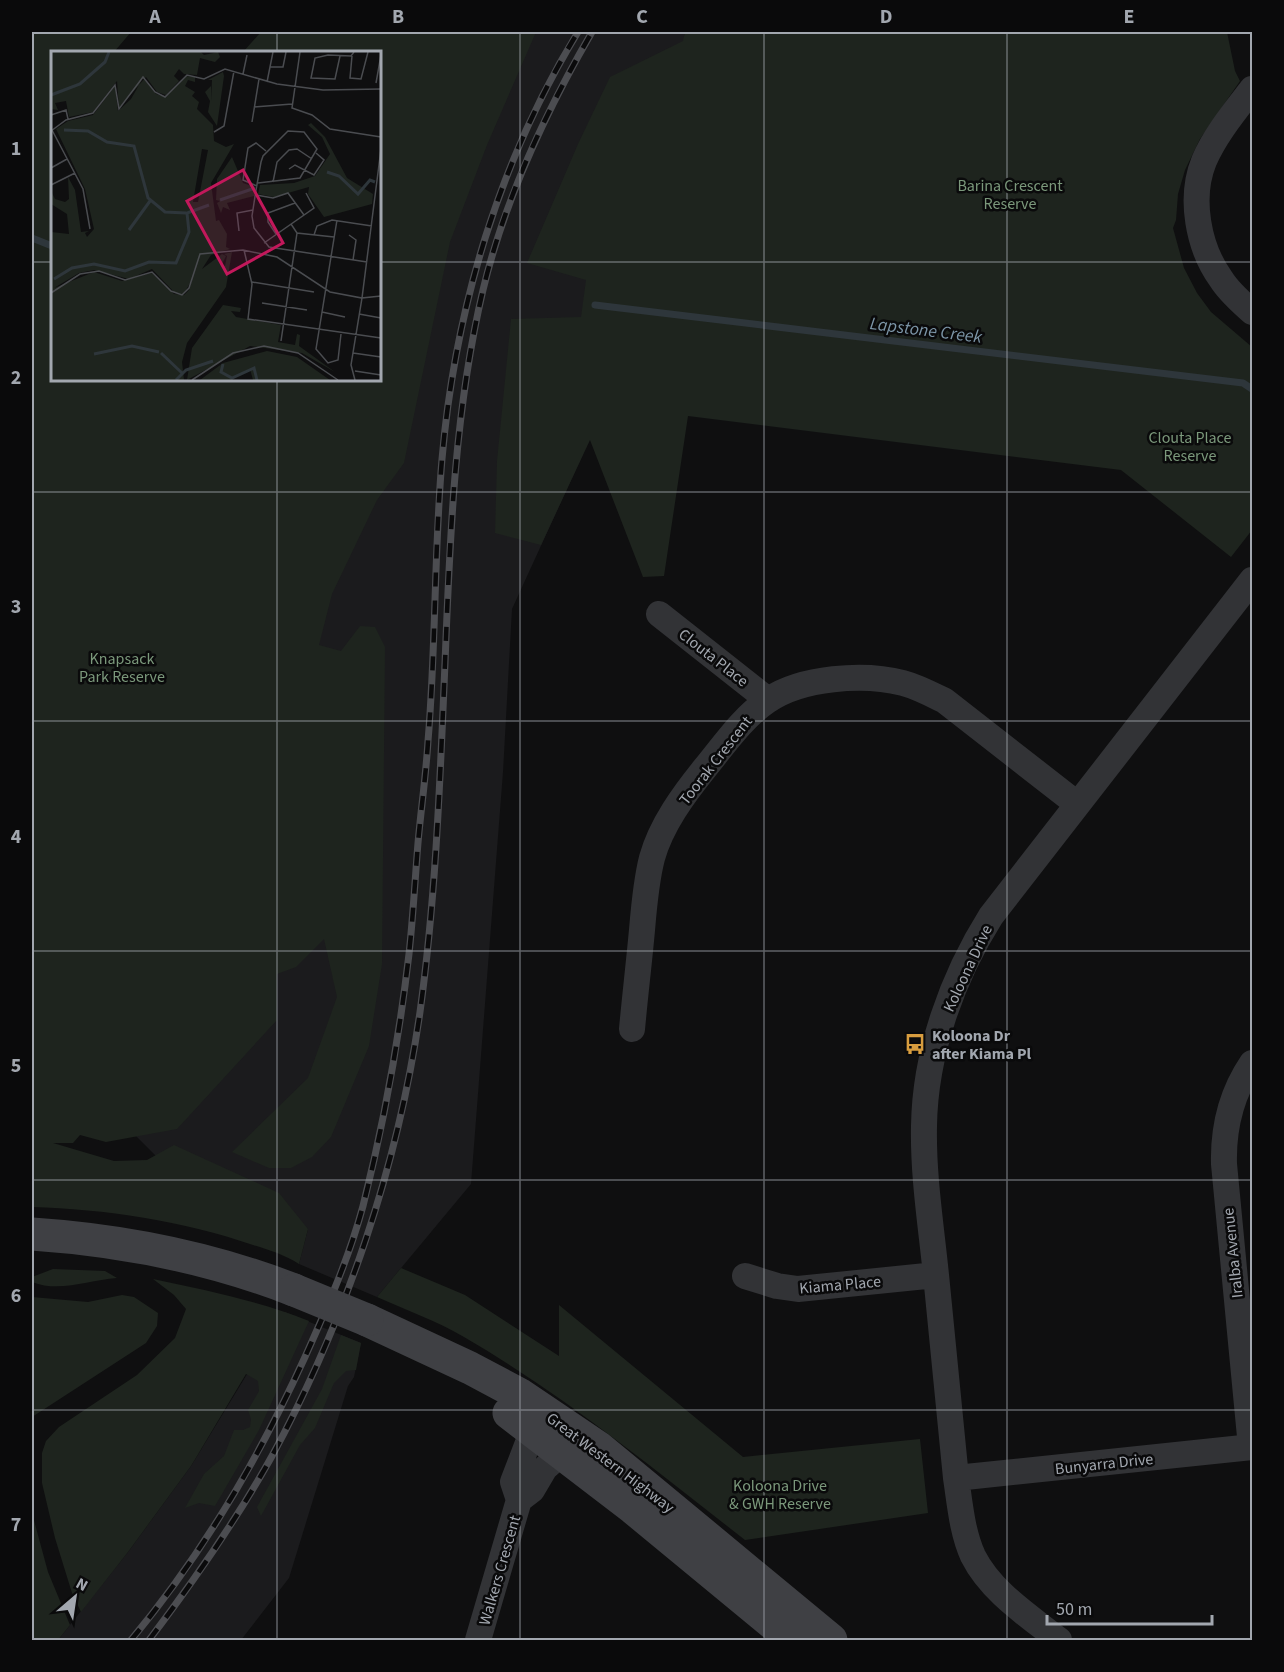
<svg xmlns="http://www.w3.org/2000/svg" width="1284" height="1672" font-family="'Source Sans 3',sans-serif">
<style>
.built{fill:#1b1b1d}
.green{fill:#1e241e}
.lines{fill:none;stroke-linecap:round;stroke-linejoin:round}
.stream{stroke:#2e363b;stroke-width:7}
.street{stroke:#323336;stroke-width:26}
.secondary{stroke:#3f4044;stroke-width:33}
.rail-casing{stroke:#4c4d51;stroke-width:7}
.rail{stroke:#0a0a0b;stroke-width:4.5;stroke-dasharray:14;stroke-linecap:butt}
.secondary-bridge{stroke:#3f4044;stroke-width:33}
.grid{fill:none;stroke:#a2a7af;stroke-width:1.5;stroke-opacity:0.55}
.labels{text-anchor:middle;stroke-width:5;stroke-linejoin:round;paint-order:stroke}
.park-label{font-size:16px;fill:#7b987b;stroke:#0a0a0b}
.street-label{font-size:16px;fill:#a2a7af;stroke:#0a0a0b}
.poi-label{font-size:16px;font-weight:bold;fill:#a2a7af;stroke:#0a0a0b;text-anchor:start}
.water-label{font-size:18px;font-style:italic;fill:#7c95a7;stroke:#0a0a0b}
.inset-river{fill:none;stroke:#2e363b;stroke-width:3}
.inset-road{fill:none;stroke:#4a4c50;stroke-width:1.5}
.view{fill:#c2185b;fill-opacity:0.15;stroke:#c2185b;stroke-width:3}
.inset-edge{fill:none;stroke:#a2a7af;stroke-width:3}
.neatline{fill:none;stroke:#a2a7af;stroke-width:2}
.grid-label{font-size:20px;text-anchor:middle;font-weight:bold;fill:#a2a7af}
</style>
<rect width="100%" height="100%" fill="#0f0f10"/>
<path class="built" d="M507,32H685L648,312L512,609L503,772L471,1184L377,1297L299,1264L308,1229L169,1169L128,1128L344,380H380Z
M285,1312L361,1343L354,1377L348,1386L289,1578L241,1640H58L128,1552L191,1466Z"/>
<path class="green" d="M32,32H131L114,52H52V380H380V52H243L261,32H536L487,145L450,242L404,463L377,500L332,594L319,645L341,651L360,626L375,627L385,647L382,964L369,1046L331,1137L312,1157L291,1168H269L232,1152L308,1078L337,997L324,939L296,967L277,974V1020L177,1129L106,1142L80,1135L73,1143H53L114,1161L147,1160L174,1145L279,1193L308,1229L299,1264C285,1255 269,1250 253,1245C184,1221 104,1209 32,1207Z
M685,32H1227L1235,71L1240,81L1200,139L1185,170L1178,194L1176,220L1173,228L1184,268L1197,293L1211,312L1252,347V530L1231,557L1121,470L688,416L664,576L643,577L590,440L541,545L495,533L497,461L511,319L581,317L586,280L527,263L578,144L610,77L683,41Z
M401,1268L465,1295L559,1356V1305L743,1457L920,1439L928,1513L745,1540C654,1469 564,1395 464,1337C437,1321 406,1310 377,1297Z
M53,1269L105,1271L117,1278C88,1280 60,1293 32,1282V1277Z
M153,1279C205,1290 259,1301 309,1321L259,1430L215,1506L199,1503L185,1508L204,1474L224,1456L234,1430H243L250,1427L251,1419L248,1410L259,1391L258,1381L246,1374L191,1466L128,1552L81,1612L72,1593L55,1538L42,1483V1453L46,1441L59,1427L137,1375L175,1338L186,1309L174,1295Z
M122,1295L134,1297L158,1313L157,1326L146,1343L32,1417V1297L88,1302Z
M341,1335L361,1343L356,1370L346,1371L334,1383L315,1428L300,1445L261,1516L257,1507L322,1389Z
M32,1513L48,1572L70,1625L58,1640H32Z"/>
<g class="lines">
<path class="stream" d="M32,238L52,246
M595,305L1243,383L1252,389"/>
<path class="street" d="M1252,89C1235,111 1215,135 1204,161C1189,198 1198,247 1221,279C1229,292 1241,302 1252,312
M659,614L768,700
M632,1029C635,996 639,963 642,930C644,906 646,881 652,858C661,825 684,794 705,768C724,745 742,718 767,701C801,677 864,673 903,683C918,687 931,694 945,701L1077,804
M745,1276L777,1286L798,1289L936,1275
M1251,1447L1224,1164C1223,1127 1231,1094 1252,1063
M956,1478L1252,1447
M519,1500L513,1482L539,1414
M478,1640L519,1500L532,1490L545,1468L562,1453
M1059,1640C1029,1616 991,1592 973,1556C962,1532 960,1504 956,1478C949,1410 943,1343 936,1275C931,1225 923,1176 924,1126C925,1053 952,978 991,916L1252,580"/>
<path class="secondary" d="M32,1234C122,1240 209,1257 294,1290
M367,1320L470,1368L519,1394L599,1448L831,1640
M509,1413L633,1508L793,1640"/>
<defs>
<path id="rail" d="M131,1640C202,1555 259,1458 305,1357C327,1308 349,1258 363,1206C384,1123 399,1039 409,954C413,917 415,880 418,843C421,809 426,775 428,741C436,647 434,553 442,459C455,309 499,161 578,32
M149,1640C193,1582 236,1521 272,1456C346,1319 398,1166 420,1012C436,897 440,780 445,663C450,538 454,413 483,290C505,198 545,113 592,32"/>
</defs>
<use href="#rail" class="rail-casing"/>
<use href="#rail" class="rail"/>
<path class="secondary-bridge" d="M294,1290L367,1320"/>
</g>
<path class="grid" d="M277,32V52M520,32V1640M764,32V1640M1007,32V1640M32,262H52M380,262H1252M277,380V1640M32,492H1252M32,721H1252M32,951H1252M32,1180H1252M32,1410H1252"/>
<defs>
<symbol id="bus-bare" viewBox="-9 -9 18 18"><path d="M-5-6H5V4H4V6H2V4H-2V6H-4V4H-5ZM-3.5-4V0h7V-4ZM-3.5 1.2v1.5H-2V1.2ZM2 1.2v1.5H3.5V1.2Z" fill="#d89d3f" stroke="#0a0a0b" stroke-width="2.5" paint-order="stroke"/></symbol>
</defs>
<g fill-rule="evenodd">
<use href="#bus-bare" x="900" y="1029" width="30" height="30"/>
</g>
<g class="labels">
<g class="park-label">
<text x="1010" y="191">Barina Crescent<tspan x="1010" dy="18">Reserve</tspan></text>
<text x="1190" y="443">Clouta Place<tspan x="1190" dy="18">Reserve</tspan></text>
<text x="122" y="664">Knapsack<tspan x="122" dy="18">Park Reserve</tspan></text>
<text x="780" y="1491">Koloona Drive<tspan x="780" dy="18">&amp; GWH Reserve</tspan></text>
</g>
<g class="street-label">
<text transform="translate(714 657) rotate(38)" y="6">Clouta Place</text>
<text transform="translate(715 760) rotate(-52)" y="6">Toorak Crescent</text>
<text transform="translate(967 968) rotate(-65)" y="6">Koloona Drive</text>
<text transform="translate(1232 1253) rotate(-96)" y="6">Iralba Avenue</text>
<text transform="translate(840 1284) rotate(-5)" y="6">Kiama Place</text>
<text transform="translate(611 1462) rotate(37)" y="6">Great Western Highway</text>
<text transform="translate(1104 1463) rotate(-6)" y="6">Bunyarra Drive</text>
<text transform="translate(499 1570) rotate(-74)" y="6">Walkers Crescent</text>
</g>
<g class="poi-label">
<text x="932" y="1041">Koloona Dr<tspan x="932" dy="18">after Kiama Pl</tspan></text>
</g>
<g class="water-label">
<text transform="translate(926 330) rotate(7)" y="6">Lapstone Creek</text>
</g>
</g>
<g transform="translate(51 51)">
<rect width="330" height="330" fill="#0f0f10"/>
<path d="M0,1H150L153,4L167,1L169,6L164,11L149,7L146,24L133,23L128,18L123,25L128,30L115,44L106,41L95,26L68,57L66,30L42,61L18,66L15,50L4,52L7,59L0,58ZM172,21L173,25L166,75L157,61L159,50L154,41L160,35V50L161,29H157ZM135,25L144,26V31L137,29L134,35L144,41L141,45L148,51L146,58L162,74L163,90L175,96L183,93L160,132L165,170L168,169L176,183L175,196L179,198L160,204L151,218L171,203L175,205L171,213L174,215L176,205L173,203L181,201L175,236L136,292L131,311L133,329H0V181L18,183L16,163L0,153V140L4,148L14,151L18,148L17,126L24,139L30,181L38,180L34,182L36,186L43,178L34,138L5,78L17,70L42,64L64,35L67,60L80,48L92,27L105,43L114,46ZM151,98L157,99L147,151H142ZM101,218L123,241L132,244L141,229L138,239L133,244L123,243L101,222L71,230L43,221L3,237L28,222L43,219L78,228ZM260,72L274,86L296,127L322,143L321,153L273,166L257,143L258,136L223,146L207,143L209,134L243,132L264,125L279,103L271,86L257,74ZM181,106L192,132L204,136L203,145L176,152L179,159L172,156L170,162L166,152L169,150L165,149L166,128ZM172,254L190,257L189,261L180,260L185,266L230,274L227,291L244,294L246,283L249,284L248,295L284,321L251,302L199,295L136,329L141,297ZM216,300L246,306L279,329H202L199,318L180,329H149L172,312Z" fill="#1e241e" fill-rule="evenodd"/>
<path class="inset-river" d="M0,44L29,33L54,11L58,1M13,79L37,80L56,91L83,95L97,147L114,161L135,162M276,121L288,125L307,143L319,129L324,131M169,149L204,137M78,179L99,150M3,228L21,217L43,213L74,220L98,211L125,212L138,181L136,162L158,154M110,302L131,322M43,303L81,295L108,301M172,313L170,321L181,327L203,317L206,329M125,329L135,319L162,310"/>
<path class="inset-road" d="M249,1L241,57L261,64L279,78L330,86M289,5L284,28L260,27L264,7L277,4L300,5L303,1M301,5L299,27L310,28L317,1M219,16H232L235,1M192,23L196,4M216,31L222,1M325,32L330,4M203,56L241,53M0,64L15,59L17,68M201,71L208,28M1,79L32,138L39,178M0,80L15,69L42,62L64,34L68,58L92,26L104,41L114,46L136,24L153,28L174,18L226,33L272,39L330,38M163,81L173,75L183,20M0,117L16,108M238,118L244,114L263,124L273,109L265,102M222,131L226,111L238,99L246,98L261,108M207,132L249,127L266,98L253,81L237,80L212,105L210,111L205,139L201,165L203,177L218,196L316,211M0,134L24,122M206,135L192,129L197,97L205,92L215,100M205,144L222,147L237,142L253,164M286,169L265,298L277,312L287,309L290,283M240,173L246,182L283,186M188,180L186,162L202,159M225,183L217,171V162L244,152M263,184L266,175L281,169L321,175M298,184L305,189L302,209M213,192L263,157L255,142M193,199L201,233L197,268L330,287M201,231L263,241M0,242L29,223L48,220L74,229L101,221L120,240L131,244L138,237L149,203L192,199L226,206L279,241L311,247L330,98M211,252L256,259M271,261L294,266M308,263L330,267M230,290L246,182M302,302L330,306M304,320L330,324M141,329L182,302L213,295L247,302L287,329M304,329L300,314L311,247L330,245"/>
<path class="view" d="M192,119L232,192L176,223L136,150Z"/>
<rect width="330" height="330" class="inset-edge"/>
</g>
<rect width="1284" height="1672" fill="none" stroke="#0a0a0b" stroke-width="66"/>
<g transform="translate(75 1597) rotate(29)" stroke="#0a0a0b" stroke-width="4.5" paint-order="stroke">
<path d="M0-4.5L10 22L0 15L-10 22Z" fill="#a2a7af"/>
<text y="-9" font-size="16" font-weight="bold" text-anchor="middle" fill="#a2a7af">N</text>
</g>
<path d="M1047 1615v9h165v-9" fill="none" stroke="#a2a7af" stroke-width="3"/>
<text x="1056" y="1615" font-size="18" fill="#a2a7af" stroke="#0a0a0b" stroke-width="4.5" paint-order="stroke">50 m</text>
<rect x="33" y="33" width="1218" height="1606" class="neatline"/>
<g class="grid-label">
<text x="155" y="23">A</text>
<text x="398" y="23">B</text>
<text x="642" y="23">C</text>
<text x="886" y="23">D</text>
<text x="1129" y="23">E</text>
<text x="16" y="155">1</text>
<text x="16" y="384">2</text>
<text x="16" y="613">3</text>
<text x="16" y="843">4</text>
<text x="16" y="1072">5</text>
<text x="16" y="1302">6</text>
<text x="16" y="1531">7</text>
</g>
</svg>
